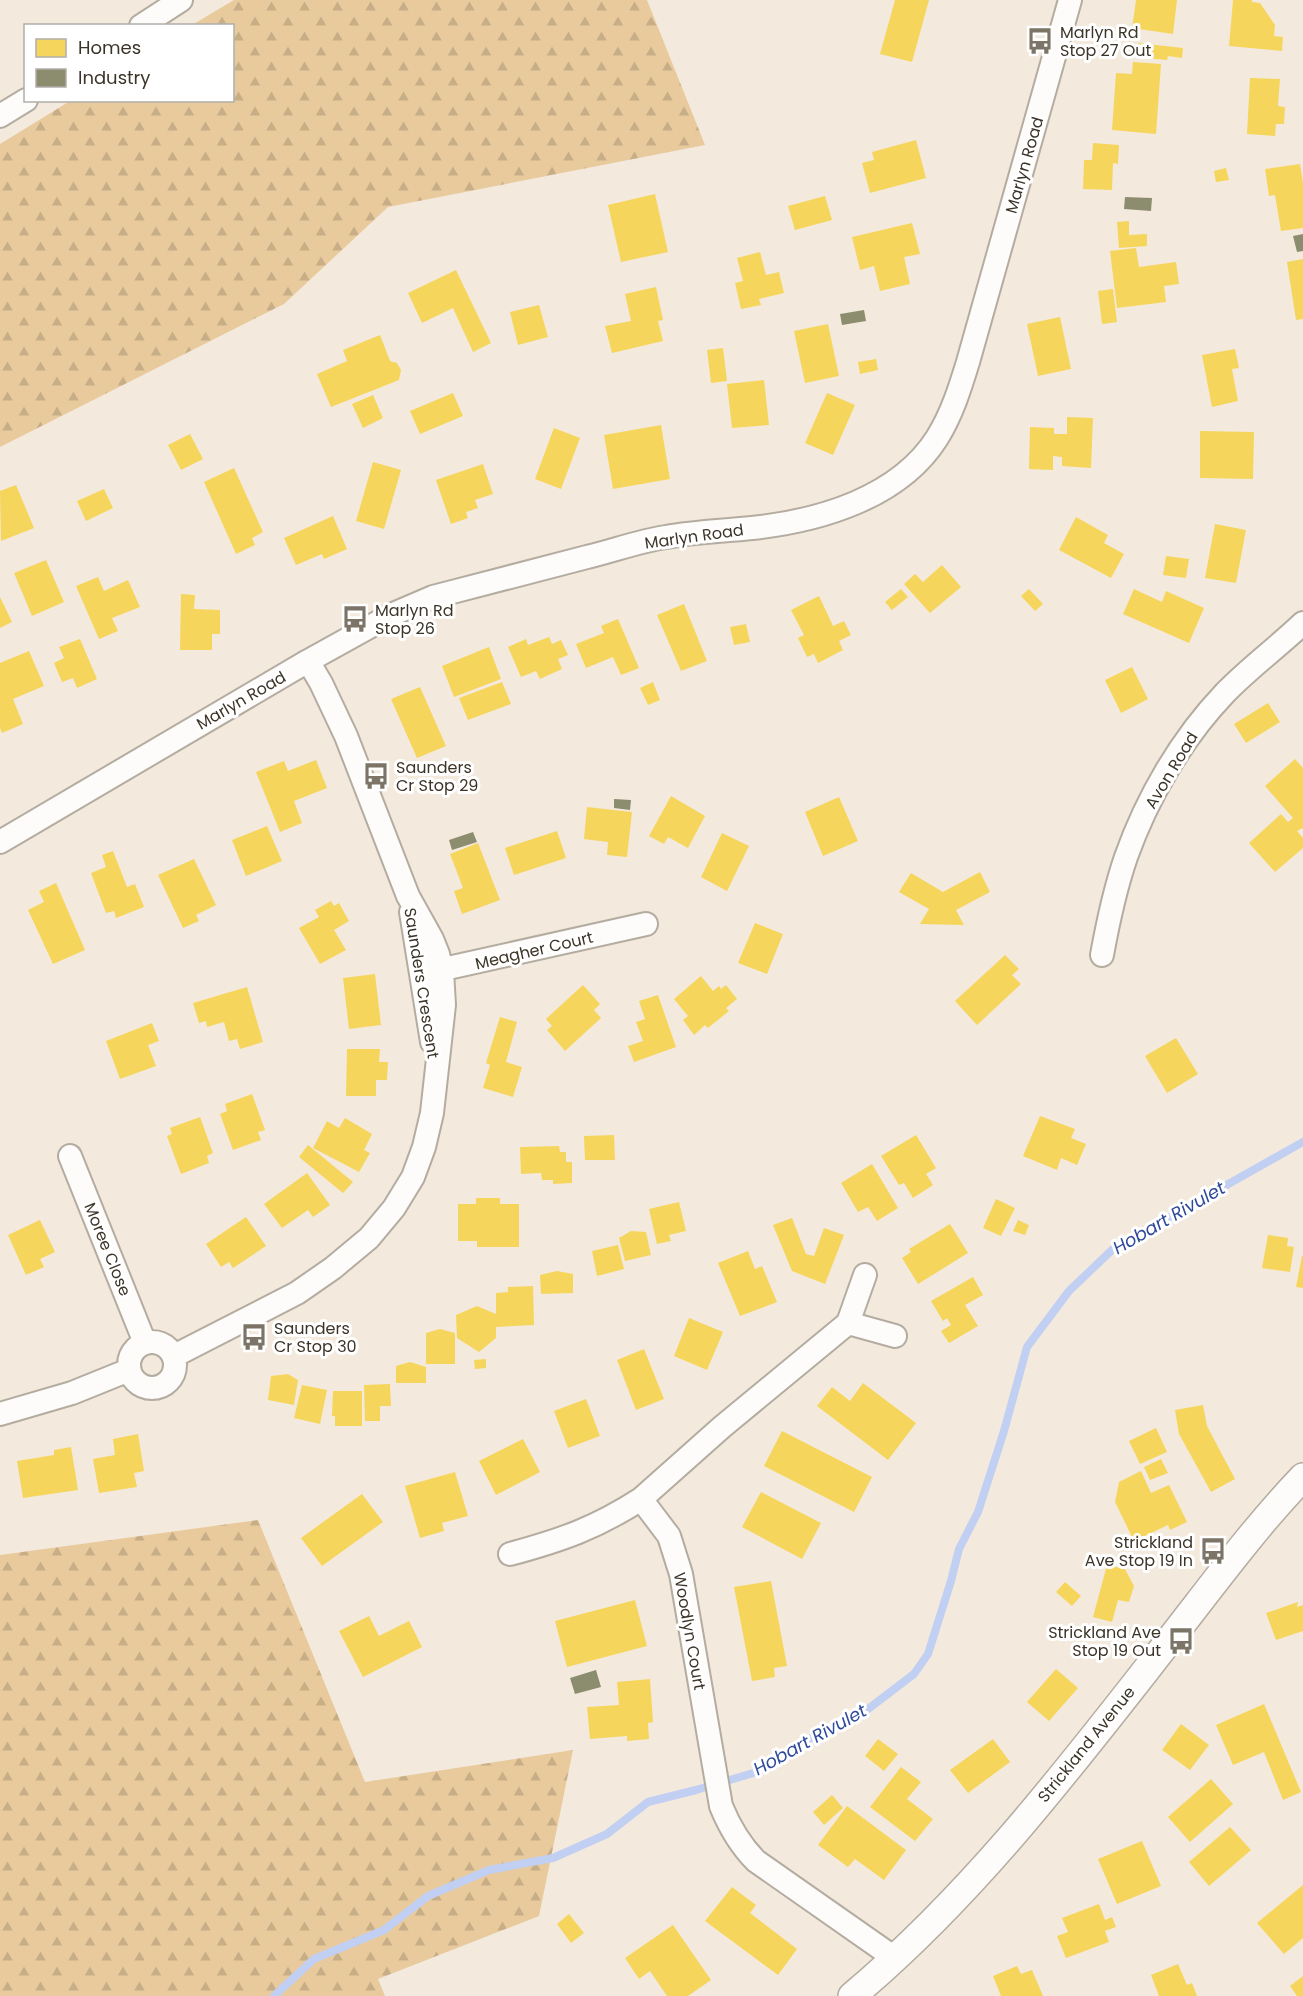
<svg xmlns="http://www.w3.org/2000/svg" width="1303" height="1996" font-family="Poppins,sans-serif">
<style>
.forest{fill:url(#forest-firs)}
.homes{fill:#f6d55c}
.industry{fill:#8c8c6e}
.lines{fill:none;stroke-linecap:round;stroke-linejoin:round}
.stream{stroke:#c1cff2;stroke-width:8}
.minor-casing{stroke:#b4aca0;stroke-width:26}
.tertiary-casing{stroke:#b4aca0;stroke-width:30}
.minor{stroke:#fdfcfa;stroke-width:22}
.tertiary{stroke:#fdfcfa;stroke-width:27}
.labels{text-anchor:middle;stroke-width:6;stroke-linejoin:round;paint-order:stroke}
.poi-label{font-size:16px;fill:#3c3428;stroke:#fff;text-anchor:start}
.street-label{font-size:16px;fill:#3c3428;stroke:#fff}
.water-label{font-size:18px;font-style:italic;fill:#2e4a9a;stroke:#fff}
</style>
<defs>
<pattern id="forest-firs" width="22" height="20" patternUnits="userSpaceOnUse" patternTransform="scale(1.5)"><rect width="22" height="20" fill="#e8ca9d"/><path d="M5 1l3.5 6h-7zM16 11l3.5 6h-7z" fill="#c8ae87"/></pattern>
</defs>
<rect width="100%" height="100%" fill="#f3eadd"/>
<path class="forest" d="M234,0H647L705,145L388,207L284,304L0,447V144L70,101L232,100V26L192,25Z
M258,1520L365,1782L573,1750L539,1916L378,1979L385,1996H0V1555Z"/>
<path class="homes" d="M895,0H929L912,62L880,54Z
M1136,0H1177L1173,34L1132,28Z
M1233,0H1252V2L1260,3L1275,25L1274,36L1283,37L1282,51L1229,46Z
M1138,43L1183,48L1182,58L1168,56L1167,60L1136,57Z
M1133,62L1161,64L1156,134L1112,130L1116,73L1132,74Z
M1250,78L1280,79L1278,106L1285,107L1284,124H1276L1275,136L1247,134Z
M916,140L926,178L870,193L862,163L874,160L872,152Z
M1093,143L1119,145L1118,164L1113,163L1112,190L1083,189L1084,160H1092Z
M1300,164L1303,183V228L1281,231L1275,195L1269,196L1265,169Z
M1226,168L1229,180L1216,182L1214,171Z
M655,194L668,252L621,262L608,205Z
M825,196L832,220L795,230L788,206Z
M1129,221V235L1147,234V246L1119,248L1117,222Z
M912,223L920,254L904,257L910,284L880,291L874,266L860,270L852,237Z
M1136,248L1139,267L1176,262L1179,284L1164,286L1166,302L1117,308L1110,251Z
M760,252L766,275L779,272L784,293L759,299L761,305L741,309L735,283L743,281L737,258Z
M1303,259V319L1296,320L1287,262Z
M456,270L491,343L473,352L453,308L422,323L408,293Z
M656,287L663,320L658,321L663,341L612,353L605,326L631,321L625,294Z
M1113,289L1117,322L1102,324L1098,291Z
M539,305L548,337L518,345L510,312Z
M1060,317L1071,369L1038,376L1027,324Z
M828,324L839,376L805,383L794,331Z
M380,335L390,361L397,363L401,370L399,380L331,407L317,374L347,361L343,350Z
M723,348L727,381L711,383L707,350Z
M1235,349L1239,368L1232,369L1238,401L1212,407L1202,355Z
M876,359L878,370L860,374L858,362Z
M764,380L769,425L732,428L727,384Z
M453,393L463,416L420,434L410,411Z
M827,393L855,405L833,455L805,443Z
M373,395L383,418L363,428L352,404Z
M1067,417L1093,418L1091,468L1062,466V457L1053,456V470L1029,469L1030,427L1054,428V434H1067Z
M661,425L670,479L613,489L604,435Z
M554,428L580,438L561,489L535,479Z
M1200,431L1254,432L1253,479L1200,478Z
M190,434L203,459L181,470L168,445Z
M373,462L401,470L384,529L356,521Z
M483,464L493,494L475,500L478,508L466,512L468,518L451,524L436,480Z
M234,468L263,532L252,538L255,545L236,554L204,482Z
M16,485L34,528L1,541L0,491Z
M104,489L113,508L86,521L77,501Z
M333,516L347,549L324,559L322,554L296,565L284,538Z
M1076,517L1108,535L1104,543L1124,554L1111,578L1059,550Z
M1215,524L1246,530L1236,583L1205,578Z
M1166,556L1189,559L1186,578L1163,575Z
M46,560L64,602L32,616L14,573Z
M942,565L961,587L930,613L904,584L915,574L923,582Z
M98,577L104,591L128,580L140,607L112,618L118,631L99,639L76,586Z
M901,589L908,597L892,610L885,602Z
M1029,589L1043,604L1035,611L1021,596Z
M1134,589L1162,602L1166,591L1204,608L1189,643L1123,614Z
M181,594L195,595L194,609L220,610V634H212V650H180Z
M819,596L833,626L844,621L851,635L839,641L843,650L818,663L814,654L807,657L798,638L804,635L791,610Z
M0,597L12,622L0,628Z
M684,604L707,661L681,671L657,615Z
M618,619L639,668L621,675L613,657L586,668L576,644L604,633L601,626Z
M746,624L750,642L734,645L730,627Z
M549,637L552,644L561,640L568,655L558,659L562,669L540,679L536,671L521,677L508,647L526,639L528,645Z
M80,639L97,679L77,688L73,678L62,682L54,663L64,658L59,647Z
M489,647L501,679L454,697L442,666Z
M29,651L44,686L13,699L23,724L2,733L0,728V663Z
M1132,667L1148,699L1121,713L1105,680Z
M502,682L511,704L468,720L459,698Z
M653,682L660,700L648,705L640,688Z
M420,687L446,746L417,758L391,699Z
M1268,703L1280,722L1246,743L1234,724Z
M1295,759L1303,768V828L1297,831L1303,838V848L1275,872L1249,843L1281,814L1288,822L1293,818L1265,786Z
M316,760L327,788L294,801L302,823L280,832L256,772L284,761L288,771Z
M671,796L705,816L688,848L668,837L664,844L649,836Z
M839,797L858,841L823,856L805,812Z
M587,807L632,812L627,857L607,855L608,842L584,839Z
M267,826L282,861L246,876L232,840Z
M557,831L566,858L514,875L505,848Z
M722,833L749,846L727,891L701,877Z
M478,843L500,900L462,914L454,891L463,888L450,854Z
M113,851L127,887L135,884L144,907L116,918L114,911L106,913L91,873L106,867L102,855Z
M194,859L216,905L196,915L199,921L183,928L158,875Z
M980,872L990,892L956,910L964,925L920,924L929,909L899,892L911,873L943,892Z
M56,883L85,950L53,964L28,910L44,902L39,891Z
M331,901L334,906L339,903L349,921L334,930L346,950L320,964L299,928L319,917L315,910Z
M755,923L783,934L767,974L738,963Z
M1005,955L1019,969L1012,975L1021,984L977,1025L955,1001Z
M375,974L381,1025L349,1029L343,978Z
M701,976L713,991L719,986L721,989L726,985L737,999L726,1008L729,1011L708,1028L705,1025L694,1035L683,1020L688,1016L674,999Z
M583,985L600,1004L594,1010L601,1018L565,1051L547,1030L552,1026L546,1019Z
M247,987L263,1042L240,1049L237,1039L229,1041L224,1022L207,1027L206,1021L199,1023L193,1003Z
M658,995L676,1047L634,1062L628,1046L643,1041L636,1022L645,1019L639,1001Z
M500,1017L517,1022L506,1062L522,1067L513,1097L483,1088L490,1065L486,1063Z
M152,1023L159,1041L148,1045L156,1066L120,1079L106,1041Z
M1176,1038L1198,1074L1167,1093L1145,1056Z
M347,1049H380L379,1062H388L387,1080H376V1096H346Z
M252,1094L265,1130L258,1132L261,1140L233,1150L220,1114L227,1111L225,1104Z
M1040,1116L1075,1129L1071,1138L1086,1144L1077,1165L1061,1158L1057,1170L1023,1156Z
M200,1117L213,1153L207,1156L209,1163L181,1174L167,1136L172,1134L170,1128Z
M345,1118L372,1134L364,1150L370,1153L359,1172L313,1148L327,1121L339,1128Z
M614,1135L615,1160H585L584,1136Z
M916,1135L936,1168L926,1174L933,1185L913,1198L904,1183L899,1185L881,1156Z
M308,1145L353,1182L343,1193L299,1157Z
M559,1146L560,1152H566V1162H572V1183L553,1184V1180H542L541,1173L521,1174L520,1147Z
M872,1164L898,1208L877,1221L868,1207L858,1212L841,1183Z
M307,1173L330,1205L313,1217L308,1210L282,1228L264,1204Z
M476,1198H500V1204H519V1247H477V1241H458V1204H476Z
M996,1199L1015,1208L1001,1236L983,1228Z
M679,1202L686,1231L669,1235L671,1241L657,1244L649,1209Z
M246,1217L266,1246L233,1268L229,1262L221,1267L206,1244Z
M792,1218L806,1254L814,1256L824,1228L844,1235L825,1284L792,1271L773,1225Z
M40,1220L55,1252L40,1259L44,1267L26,1275L8,1235Z
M1018,1220L1029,1225L1025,1235L1013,1231Z
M950,1224L968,1253L918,1284L902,1258L911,1252L909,1249Z
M631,1231L646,1232L651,1255L625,1261L619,1238Z
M1268,1235L1288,1238L1287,1246L1294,1247L1290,1272L1262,1268Z
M618,1245L624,1269L597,1276L592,1251Z
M748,1251L755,1269L762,1266L777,1302L740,1316L718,1263Z
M1302,1256H1303V1288L1296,1287Z
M557,1271L573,1274V1293L541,1294L540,1275Z
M973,1277L983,1295L965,1305L978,1326L949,1343L941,1331L951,1325L947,1318L943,1321L931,1301Z
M533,1286L534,1325L496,1327V1338L479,1352L457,1338L456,1315L477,1306L496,1314V1293L508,1292V1287Z
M689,1318L723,1332L707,1370L674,1356Z
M440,1329L455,1333V1364H426V1333Z
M644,1349L664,1399L636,1410L617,1360Z
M486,1359V1368L475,1369L474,1360Z
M410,1362L426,1367V1383H396V1366Z
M288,1374L298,1380L294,1405L268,1400L271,1376Z
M863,1383L916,1423L888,1460L817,1406L832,1387L850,1401Z
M390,1384L391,1406H380V1421H365L364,1385Z
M302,1385L327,1390L320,1424L294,1418Z
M333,1391H362V1426H335V1416H332Z
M586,1399L600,1436L568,1448L554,1411Z
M1203,1405L1207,1426L1235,1479L1211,1492L1179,1434L1175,1410Z
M1156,1428L1167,1452L1140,1464L1129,1441Z
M782,1431L872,1477L854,1512L764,1466Z
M138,1434L144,1471L134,1473L137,1487L99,1493L93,1459L115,1455L113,1439Z
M523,1439L540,1472L496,1495L479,1461Z
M71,1447L78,1490L23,1498L17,1461L54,1455V1450Z
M1161,1459L1168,1473L1150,1480L1144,1467Z
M1141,1471L1151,1493L1169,1485L1187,1522L1170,1530L1168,1525L1134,1541L1115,1502L1119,1482Z
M455,1472L468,1516L442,1523L444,1531L420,1538L405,1486Z
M761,1492L821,1523L802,1559L742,1527Z
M362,1494L383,1522L322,1566L301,1538Z
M1107,1565L1125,1569L1134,1586L1129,1602L1118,1600L1112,1622L1093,1617Z
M771,1581L787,1666L774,1668L775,1677L752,1681L734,1587Z
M1065,1582L1081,1596L1072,1606L1056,1592Z
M635,1600L647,1646L567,1667L555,1621Z
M1298,1602L1297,1607L1303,1605V1631L1276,1640L1266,1613Z
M369,1616L379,1636L409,1621L422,1647L363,1677L339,1631Z
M1056,1669L1078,1688L1049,1721L1027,1702Z
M650,1679L653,1722L648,1723L649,1739L627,1741V1736L590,1739L587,1707L619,1705L617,1682Z
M1264,1704L1301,1792L1283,1800L1264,1752L1233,1765L1216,1725Z
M1181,1724L1209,1745L1190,1770L1162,1750Z
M878,1739L898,1754L884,1771L865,1756Z
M993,1739L1010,1762L968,1793L950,1770Z
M901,1767L921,1782L907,1799L933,1819L915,1841L870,1807Z
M1211,1779L1233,1804L1190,1842L1168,1817Z
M832,1795L843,1808L824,1825L813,1812Z
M847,1806L906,1850L884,1880L855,1859L848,1867L818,1845Z
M1230,1827L1251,1850L1209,1886L1189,1862Z
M1142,1841L1161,1886L1117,1904L1098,1859Z
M1303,1885V1938L1284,1954L1257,1923Z
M732,1887L756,1905L750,1913L797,1949L778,1975L705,1921Z
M1099,1904L1105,1920L1112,1917L1116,1927L1105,1931L1109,1942L1066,1958L1057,1936L1068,1932L1062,1918Z
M569,1914L584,1933L571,1943L557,1924Z
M673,1925L711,1980L688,1996H667L650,1971L639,1979L625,1958Z
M1178,1964L1187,1985L1192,1983L1197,1996H1159L1151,1975Z
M1017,1966L1021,1974L1032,1970L1043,1996H1001L993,1976Z
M1303,1976V1996H1297L1290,1986Z"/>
<path class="industry" d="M1125,197L1152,198L1151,211L1124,209Z
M1303,234V251L1297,252L1293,236Z
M864,310L866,321L842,325L840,314Z
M614,799L631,800L630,810L614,808Z
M473,832L477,842L452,850L449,840Z
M596,1670L601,1687L575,1694L570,1678Z"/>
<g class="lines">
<path class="stream" d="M274,1996L314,1959L384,1930L428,1896L489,1870L553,1858L607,1834L648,1802L696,1790L760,1771L813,1737L855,1719L914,1674L928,1654L951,1581L959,1549L978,1512L1004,1431L1027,1347L1069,1291L1113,1249L1303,1142"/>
<defs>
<path id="minor" d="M141,26L181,0
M0,116L26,100
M0,842L308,661L391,615L433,597C484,584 535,571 587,557C613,551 639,541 666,537C694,532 723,531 752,528C819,521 899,498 937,438C952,414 960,388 968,362L1070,0
M411,912L432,1042
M1102,955C1108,922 1115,889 1126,857C1147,798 1181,739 1225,693C1249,668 1278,647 1303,623
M421,974L646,924
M70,1156L145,1343
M865,1275L848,1323L722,1427L641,1499L669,1536L681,1574L721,1806C730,1828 740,1845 756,1861L896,1959
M848,1323L895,1336
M129 1365a23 23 0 1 1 46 0a23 23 0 1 1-46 0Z
M174,1356L297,1293L333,1268L369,1238L394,1208L413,1177L424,1147L432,1113L444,1005L442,971L438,954L432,939L408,896L346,736L321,683L308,661
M0,1414L72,1393L129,1370
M510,1554C562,1540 596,1528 641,1499"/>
<path id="tertiary" d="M852,1996C973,1895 1071,1766 1168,1642C1212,1586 1254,1528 1303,1477"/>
</defs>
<use href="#minor" class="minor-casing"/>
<use href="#tertiary" class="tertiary-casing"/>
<use href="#minor" class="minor"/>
<use href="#tertiary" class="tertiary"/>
</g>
<defs>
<symbol id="bus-bare" viewBox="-9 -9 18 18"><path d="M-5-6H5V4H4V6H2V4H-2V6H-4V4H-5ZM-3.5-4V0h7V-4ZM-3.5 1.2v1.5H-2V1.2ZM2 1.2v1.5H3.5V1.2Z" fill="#7c7467" stroke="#fff" stroke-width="2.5" paint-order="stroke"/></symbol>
</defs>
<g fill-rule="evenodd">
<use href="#bus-bare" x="1021" y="22" width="38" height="38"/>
<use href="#bus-bare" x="336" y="600" width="38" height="38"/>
<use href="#bus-bare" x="357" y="757" width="38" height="38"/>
<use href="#bus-bare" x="235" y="1318" width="38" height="38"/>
<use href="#bus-bare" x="1194" y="1532" width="38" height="38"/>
<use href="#bus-bare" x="1162" y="1622" width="38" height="38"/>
</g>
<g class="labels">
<g class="poi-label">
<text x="1060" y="38">Marlyn Rd<tspan x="1060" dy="18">Stop 27 Out</tspan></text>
<text x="375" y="616">Marlyn Rd<tspan x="375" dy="18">Stop 26</tspan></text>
<text x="396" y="773">Saunders<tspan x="396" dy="18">Cr Stop 29</tspan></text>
<text x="274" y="1334">Saunders<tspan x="274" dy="18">Cr Stop 30</tspan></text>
<text x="1193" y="1548" text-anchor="end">Strickland<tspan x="1193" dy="18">Ave Stop 19 In</tspan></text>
<text x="1161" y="1638" text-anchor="end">Strickland Ave<tspan x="1161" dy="18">Stop 19 Out</tspan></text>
</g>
<g class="street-label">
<text transform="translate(1024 165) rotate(-74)" y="6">Marlyn Road</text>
<text transform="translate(694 536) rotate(-8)" y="6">Marlyn Road</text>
<text transform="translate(241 700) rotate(-30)" y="6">Marlyn Road</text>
<text transform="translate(1171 770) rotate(-59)" y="6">Avon Road</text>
<text transform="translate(534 950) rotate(-13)" y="6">Meagher Court</text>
<text transform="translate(422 983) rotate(81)" y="6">Saunders Crescent</text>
<text transform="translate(108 1249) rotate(68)" y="6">Moree Close</text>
<text transform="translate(690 1631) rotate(80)" y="6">Woodlyn Court</text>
<text transform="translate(1086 1744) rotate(-51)" y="6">Strickland Avenue</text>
</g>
<g class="water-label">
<text transform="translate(1169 1218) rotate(-30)" y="6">Hobart Rivulet</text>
<text transform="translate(810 1740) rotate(-29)" y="6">Hobart Rivulet</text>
</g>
</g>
<rect x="24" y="24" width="210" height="78" fill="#ffffff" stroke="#b1aea9" stroke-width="1.5"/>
<rect x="36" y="39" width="30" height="18" fill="#f6d55c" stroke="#b1aea9" stroke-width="1.5"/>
<text x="78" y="54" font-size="18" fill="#3c3428">Homes</text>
<rect x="36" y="69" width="30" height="18" fill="#8c8c6e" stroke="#b1aea9" stroke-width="1.5"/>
<text x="78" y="84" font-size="18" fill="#3c3428">Industry</text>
</svg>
